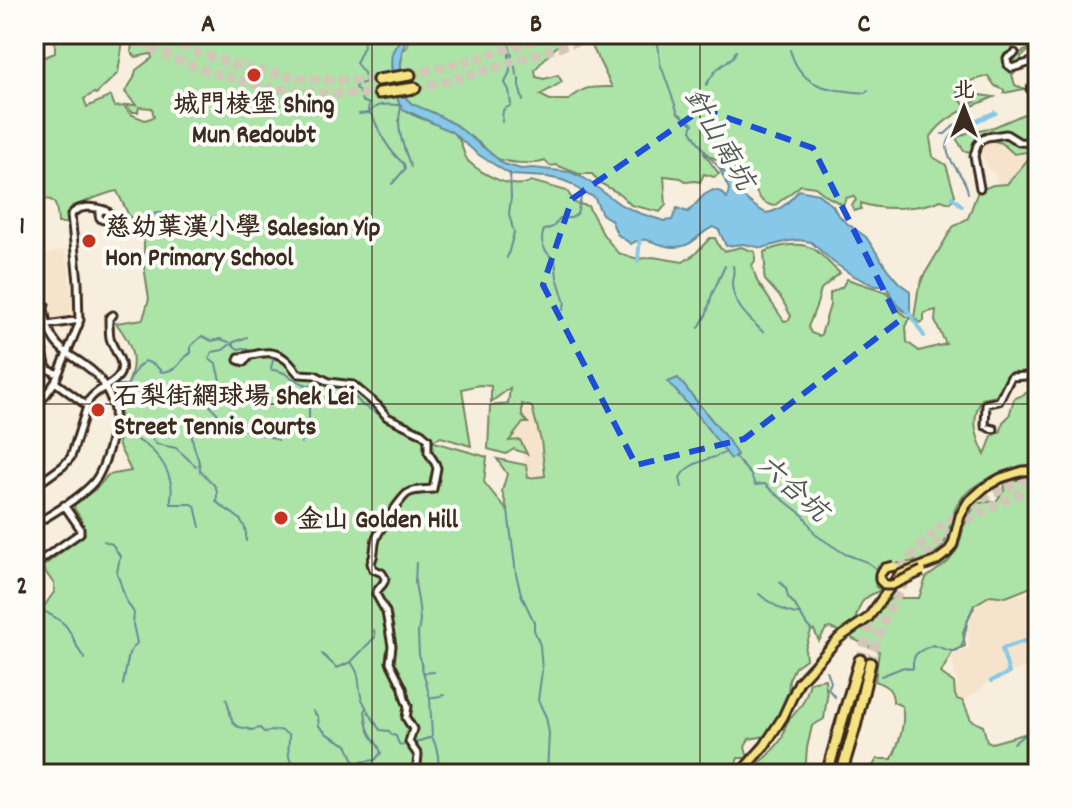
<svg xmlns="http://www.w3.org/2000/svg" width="1072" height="808" font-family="Dekko,'LXGW WenKai TC',sans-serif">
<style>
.built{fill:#f5e4cb}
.green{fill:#ace3a7;stroke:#748662;stroke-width:2;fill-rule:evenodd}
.water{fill:#87c8e8;stroke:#698997;stroke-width:2}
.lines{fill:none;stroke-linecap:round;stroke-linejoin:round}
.stream{stroke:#698997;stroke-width:2}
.canal{stroke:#87c8e8;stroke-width:4}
.river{stroke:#87c8e8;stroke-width:5}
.highway-tunnel{stroke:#d2c7b7;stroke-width:9;stroke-dasharray:9 4.5;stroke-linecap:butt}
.minor-casing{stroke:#3b2a1e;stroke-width:11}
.major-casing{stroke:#3b2a1e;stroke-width:13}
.highway-casing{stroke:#3b2a1e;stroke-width:15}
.minor{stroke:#fdfcf7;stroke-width:5}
.major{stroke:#f5e382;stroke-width:7}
.highway{stroke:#f5e382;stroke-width:9}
.major-bridge-casing{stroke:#3b2a1e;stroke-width:13;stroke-linecap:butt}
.major-bridge{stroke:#f5e382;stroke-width:7}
.marked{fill:none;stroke:#1d4ed8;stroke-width:6;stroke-dasharray:16 10;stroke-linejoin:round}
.grid{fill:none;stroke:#3b2a1e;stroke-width:2;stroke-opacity:0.55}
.poi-dot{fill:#c8321e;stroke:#fdfcf7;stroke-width:3}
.labels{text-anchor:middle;stroke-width:8;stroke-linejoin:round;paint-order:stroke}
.poi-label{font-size:26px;font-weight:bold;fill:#3b2a1e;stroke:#fdfcf7;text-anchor:start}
.water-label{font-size:28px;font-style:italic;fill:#52595b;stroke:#fdfcf7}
.neatline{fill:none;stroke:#3b2a1e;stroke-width:3}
.grid-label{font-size:26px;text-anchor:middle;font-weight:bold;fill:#3b2a1e}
</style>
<rect width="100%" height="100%" fill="#f8eedd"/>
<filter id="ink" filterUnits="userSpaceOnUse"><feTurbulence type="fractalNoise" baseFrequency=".0125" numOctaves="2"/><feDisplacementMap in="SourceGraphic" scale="16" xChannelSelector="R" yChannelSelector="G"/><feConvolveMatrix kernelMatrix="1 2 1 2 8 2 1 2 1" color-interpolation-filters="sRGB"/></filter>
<g filter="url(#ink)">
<path class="built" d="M999,141L1024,149L1032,146L1038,147V157H1029L1023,162L1005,184H1000L996,179L993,171L988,170L986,163L981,156V148L985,143Z
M65,250L69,273L70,292L75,295L77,315L72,318L52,322L50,321L48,310L51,309L48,300L49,292L46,281L48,278L45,271H43L39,255Z
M536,405L542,478L529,480L522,450L507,444L522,422L523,406Z
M1035,591L1038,592V662L991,679L976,693L964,700L957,697L955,691L958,685L951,657L969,648L967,629L971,621L969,617L975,609L973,603L992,594L1019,595Z"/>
<path class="green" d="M50,34H119L122,47L118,73L96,94L94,93L84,99L87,107L111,96L115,107L124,106L130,114L145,120L154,117L152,108L139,107L138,112H132L126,105H136L125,92L134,78L136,70L152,58L151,54L136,57L131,52L132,44L137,39V34H406C402,43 394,53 392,62C390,71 397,105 404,110C419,121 441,122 455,134C463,141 462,155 469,162C482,174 515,192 531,181L567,191L575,203L588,206L603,234L618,253L638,259L653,257L683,262L695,254L710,238H715L720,248L725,251L741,247L755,252V261L752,265L757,281L784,321L789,320L791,316L781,298L765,280L764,275L765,265L764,252C778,246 801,240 815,250C824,256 831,266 840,273L821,289L817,304L808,327L811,333L819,336L821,335L830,305V293L842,287L847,279L887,292C893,304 898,312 910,318L906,327L907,342L919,351L946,344L935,321L936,310L924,313V321L920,323L914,318L918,291L923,277L953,227L968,218L978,191L993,185L1007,184L1029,158L1038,159V366L1031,367L1020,375L1009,373L997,396L982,399C970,419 976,436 985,455L992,436L1001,431L1003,422L1009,416L1014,399L1038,387V464C1009,469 965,481 954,512C949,525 949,542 938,551C919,566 899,561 878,566V570L874,576L876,587L880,589L879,591C858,600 861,604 854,623L841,632L830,628L826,629L819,641L814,630L811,631L805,649L806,659L795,667L789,679L788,698L766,736L749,739L745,747L748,758H738L733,771L730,774H34V621L54,592V584L42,567L85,534L81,519L74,508L75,504L97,488L108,475L131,471L118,444L121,418L117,404L132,403L127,386C138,361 133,345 116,323L143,319L149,299L144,266V240L136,230L117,191C101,194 88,202 72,206L67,223H58C57,204 56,194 34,202V61L55,53V44ZM479,385L491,386V402L510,388L508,404L490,406L488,449L506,454L514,449L527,454L520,440L509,441L523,423H528L522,416V404L532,407L541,441L545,476L528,478L526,465L497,459L507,474L502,491L508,512L484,482L487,457L431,441L441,437L471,446L462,389Z
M411,34H567C558,48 545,56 535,70L536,77L544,79L558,75L562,82L540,95L550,100H569C584,86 591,87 612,87L586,34H997L1001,41L1005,43L1014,36L1013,34H1018L1012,45L1015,55L1033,47L1034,39L1030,34H1038V58L1031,50L1021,56L1022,65L1013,68L1015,58L1007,55L1015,73L1012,75L1015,85L1024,89L1004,93V90L995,86L988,76L960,84L956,96L965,105L975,102L980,95L994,97C971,107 944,115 930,138L933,157L946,165L955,195L950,203L941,200C921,209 881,211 861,203V209L854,211L852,205L856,200L853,196L846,198L843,205L828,197L815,187L801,185L774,206C763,203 759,199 755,189L747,187C740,167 720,163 703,152L719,174L714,177L704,174L700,182L695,181L687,182L681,178L664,176L666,205L660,212L631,205L620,194L600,183L592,174H579L556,165L550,166L545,161C535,165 505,163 496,158C491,155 486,149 482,145C468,135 455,125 440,117C430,111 414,109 407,100C395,87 402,66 402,51L407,47Z
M1038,108V135L1029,136L1033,151L1014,154L1002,143L987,139L973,152L964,151L956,138L969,132L994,127Z
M1038,475V591L1031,587L1006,597L991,595L974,605L963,632L965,646L953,651L941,673L954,683L955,695L957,699L963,701L971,720L983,726L987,741L992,743L1038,730V774H868L877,759H892C899,743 906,724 902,706L893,702C893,689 886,685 875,681L879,651L853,639L849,634L876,616L886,602L892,598H919L926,578L948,562L958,548L964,526L972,510L979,503L996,501L1004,491L1005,483Z
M825,679L827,697L824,719L812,726L807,748L805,774H762L756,766C765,758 776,748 782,738C785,732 784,725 789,720C802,705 805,702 810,682Z"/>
<path class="water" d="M403,34H409L402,51L400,75L403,95L412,104L434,113L456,125L504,164L521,169L533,168L570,172L584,178L621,205L639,213L664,221L672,220L677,208L688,212L704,195L713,190L721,192L727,198L729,189L719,167C727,172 730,179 735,187C740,195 757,209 766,213C781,211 790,201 799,190L818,194L833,206L836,212L845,222L866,237L888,270L899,283L910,291V311L907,313C895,306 893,297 886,286H875L852,275L833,262L811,242L799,240L789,241L762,248L744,244L726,246L719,230L713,227C697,234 694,247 674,247C655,247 648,233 631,244L617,234L611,220L602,214L594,197L582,192L572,184L562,180L547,177L511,175L479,155L452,132L401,108C396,97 388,61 393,51C396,45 400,41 403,34Z
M678,378L728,440L737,455L731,459L697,415L668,382Z"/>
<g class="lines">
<path class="stream" d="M373,34L363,37L364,46L356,63L364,73L366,81L364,83L357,84L355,88L359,91L362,101L369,104L368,111C375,117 374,121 378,128C384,141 393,155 404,164L405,169L392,184
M506,34L517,75
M657,34L660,63L678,113L693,124L691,130C699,145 707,155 719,167
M790,50C802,90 829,89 865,93L868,90
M519,78V86L523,101
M706,85L716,70L733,57L736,51
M402,106C394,124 404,149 411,167
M371,111C378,102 390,105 401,105
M359,114L369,113
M502,122L503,110L511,105L509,90L505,83L510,71L509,54L510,52
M962,126C958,130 952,134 949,140C940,158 967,175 968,193
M942,134H945L956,124L961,125
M142,219L157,213L229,220
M507,258L514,233L509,214L511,197L510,173
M733,266C735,274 732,276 732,284C733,305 749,318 763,332
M563,310L565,303L557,277L555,260C544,252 539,242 544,230L553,227L560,218H571L577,214L583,190
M699,328L707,313L712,294L725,266
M232,344L238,349L244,348L254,353
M271,356L273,361L271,367L272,370C285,370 290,379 302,383C311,387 319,385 327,392L356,398L362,405L398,424
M117,385H127L137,368L145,361L155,365L162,372C184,369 176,361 191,353V346L202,336L212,341L220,339L229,342
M224,424C242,431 260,432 278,440
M120,429L147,432L156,444L176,448L196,466
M407,429L415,436
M117,431C144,440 165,455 171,484C173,491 170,498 171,504H192L195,506L200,527
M301,443L309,422V403L304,384
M734,456L751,475L755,485L765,484L772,491L804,516L816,535L845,554L867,562L878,570
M201,471C209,483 221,484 216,501C229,515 248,515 246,541
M200,472C201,457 190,447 192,430L195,428L219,430L223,425L218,414L201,396C204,389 216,391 221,385L216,364L209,359L212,352L223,350L232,343L247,337
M682,487L680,478C688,461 710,461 726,452
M508,511L516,574L521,594L534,622V630L540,645L542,671L538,700L546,717L549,733L547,774
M104,541L112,544L120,556L117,573L126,600L134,613L133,624L137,643L129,653L123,685
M416,563L415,582L419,607L420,621L418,633L419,656L430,698L432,737
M780,582L786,589L788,597L795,605L806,624L811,630
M759,594C769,602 786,614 799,614
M42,610C50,615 58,618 65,625C74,635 76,649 85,659
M322,654L337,668L351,662C362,678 357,679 361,696C362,701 365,704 367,709
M351,662L375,637L374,630
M827,671L831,682L828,689L835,697
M424,673L434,672
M881,676L904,667L911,669L913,668C912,652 920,651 933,645C939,647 946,650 952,651C969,653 962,620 974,608
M430,698L444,695
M226,699C231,707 228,723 239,727C243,728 247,728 251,730L260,728L264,732L280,730L289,735C289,750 285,760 298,769V773L299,774
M313,711L318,717L319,726L327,734L347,745L360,774
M368,711L380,730L389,731L392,735L396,736L399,744L402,745L407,743
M413,743L432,737C438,749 441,762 435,774
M1014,743L1023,736L1038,731
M357,766L361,762L375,760L381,753C379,744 375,743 371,735C366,727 366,719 365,709"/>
<path class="canal" d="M952,197L962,206
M638,261L640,235
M906,308L924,336
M1003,648L1028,640L1031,650
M991,681L1009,673L1002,649"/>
<path class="river" d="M962,126L995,113"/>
<path class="highway-tunnel" d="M127,34C203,80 291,98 379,93
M156,34C226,69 300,84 378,80
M410,75L462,63L556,34
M415,88L456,79L602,34
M893,580C931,525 975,497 1038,476
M860,660L868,631L878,607
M870,663C895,570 948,519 1038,487"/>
<defs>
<path id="minor" d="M1028,34L1034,39L1038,50
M1015,53L1007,58L1008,65L1012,68L1038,60
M1030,89L1038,86
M980,188L974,156L977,145L981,140L987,137L1006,134L1019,142L1038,143
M99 215a5 5 0 1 1 10 0a5 5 0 1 1-10 0Z
M34,261C43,283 42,320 53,338C63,356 87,362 99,378C106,388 113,399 114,411C116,428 105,469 94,482C78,500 54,512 34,525
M34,307L45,305
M35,327L80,320
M43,352L47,369L58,374
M248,357L244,362L238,360L239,357C255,356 270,347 285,359C291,363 294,370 299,374L315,375L329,382L353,385L378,406L387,417L421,433L428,439V452L435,463L437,468L433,489C426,490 415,489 408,493C402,496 378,532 376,539C373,549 376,552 371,563L373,569L382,573L385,578C385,586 377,587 376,594L386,612L392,646L390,662L403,688L405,699L408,706L406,718L413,729L409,742L418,755L416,774
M55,382L86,405
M34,411L55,382L79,324L78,282L71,215C78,205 94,206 105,210
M985,426L986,404L999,401L1011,377L1026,376L1038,370
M989,428L994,429
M34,487L63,466L71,457L89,400C96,390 106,388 115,380C131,366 113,352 110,338C109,331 109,324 109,318L113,315
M34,565L80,533V528L64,505"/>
<path id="major" d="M739,774L765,745L783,717L799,682L839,638L868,618L899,575L936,561L948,552L953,544L960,516L968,502L985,487L1001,478L1023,471L1038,470"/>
<path id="highway" d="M378,80L410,75
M379,93L415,88
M841,724L860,660
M855,727L870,663
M827,774L840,727
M841,774L854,730"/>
</defs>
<use href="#minor" class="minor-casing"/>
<use href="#major" class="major-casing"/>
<use href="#highway" class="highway-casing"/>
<use href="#minor" class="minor"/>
<use href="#major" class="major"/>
<use href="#highway" class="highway"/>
<defs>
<path id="major-bridge" d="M894,566L885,568L880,574V580L885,585H892L922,571"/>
</defs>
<use href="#major-bridge" class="major-bridge-casing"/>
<use href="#major-bridge" class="major-bridge"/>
</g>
</g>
<path class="marked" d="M702,109L813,148L899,321L744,439L636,465L543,285L572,199Z"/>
<path class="grid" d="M372,34V774M700,34V774M34,404H1038"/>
<g class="poi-dot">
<circle cx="254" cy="75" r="8"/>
<circle cx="89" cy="241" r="8"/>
<circle cx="98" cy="410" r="8"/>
<circle cx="281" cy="518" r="8"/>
</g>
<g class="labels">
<g class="poi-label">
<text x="254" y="112" text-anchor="middle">城門棱堡 Shing<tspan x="254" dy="30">Mun Redoubt</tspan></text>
<text x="105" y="235">慈幼葉漢小學 Salesian Yip<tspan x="105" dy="30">Hon Primary School</tspan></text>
<text x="114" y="404">石梨街網球場 Shek Lei<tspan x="114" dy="30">Street Tennis Courts</tspan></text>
<text x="297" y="527">金山 Golden Hill</text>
</g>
<g class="water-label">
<text transform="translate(721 138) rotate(60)" y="10">針山南坑</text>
<text transform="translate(794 487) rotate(42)" y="10">六合坑</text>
</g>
</g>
<rect width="1072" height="808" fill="none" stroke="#fdfcf7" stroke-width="88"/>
<g transform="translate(964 108)" stroke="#fdfcf7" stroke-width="6" paint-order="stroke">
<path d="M0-6L14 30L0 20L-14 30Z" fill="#3b2a1e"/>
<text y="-12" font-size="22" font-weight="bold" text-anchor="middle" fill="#3b2a1e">北</text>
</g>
<rect x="44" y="44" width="984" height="720" class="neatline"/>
<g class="grid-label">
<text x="208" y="31">A</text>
<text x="536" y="31">B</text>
<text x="864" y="31">C</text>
<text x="22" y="233">1</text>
<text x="22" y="593">2</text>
</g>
</svg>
